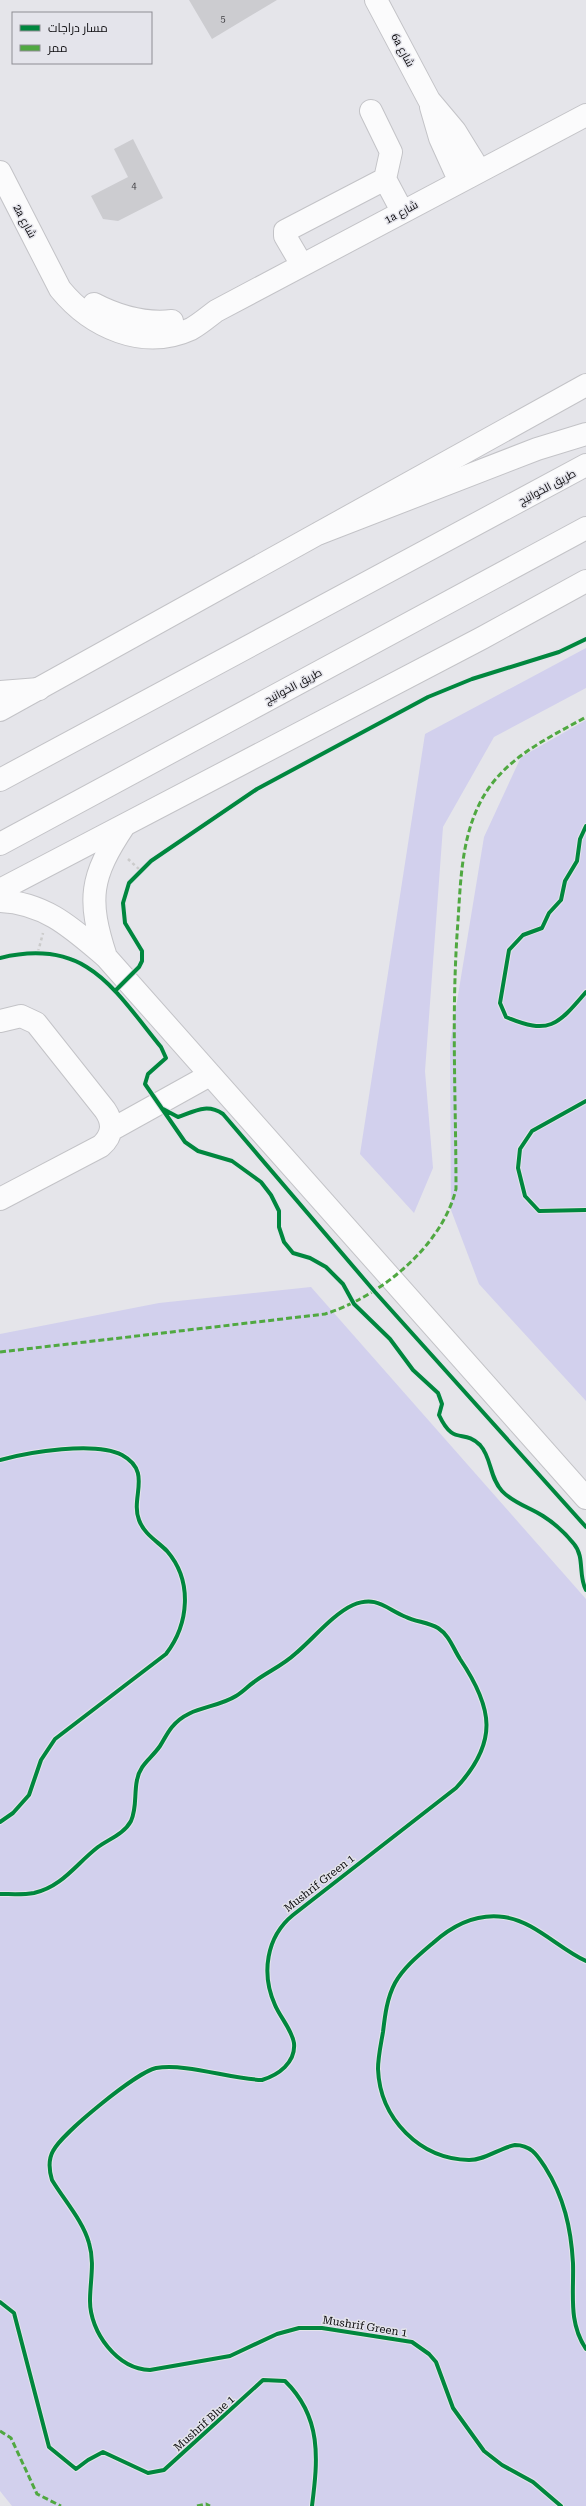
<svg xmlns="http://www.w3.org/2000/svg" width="586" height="2506" font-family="'Roboto Serif',Cairo,serif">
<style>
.green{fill:#d2d0ed}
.building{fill:#ccccd0}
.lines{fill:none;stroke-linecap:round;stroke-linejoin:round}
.minor-casing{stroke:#c3c3c7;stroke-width:24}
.major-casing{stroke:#c3c3c7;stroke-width:24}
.highway-casing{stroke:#c3c3c7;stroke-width:24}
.path{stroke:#cbcbcb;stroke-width:2.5;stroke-dasharray:3 3;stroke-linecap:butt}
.minor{stroke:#fbfbfc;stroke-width:22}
.major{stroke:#fbfbfc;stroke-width:22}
.highway{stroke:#fbfbfc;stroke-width:22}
.quiet{stroke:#50a841;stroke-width:3;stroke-dasharray:6 3;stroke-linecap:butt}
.cycleway-casing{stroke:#e4e4eb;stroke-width:6}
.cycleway{stroke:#00873e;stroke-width:4}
.labels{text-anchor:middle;stroke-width:3;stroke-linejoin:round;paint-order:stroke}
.number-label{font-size:9px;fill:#3d3c40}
.street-label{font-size:11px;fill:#0c0b0e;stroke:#e4e4eb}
</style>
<rect width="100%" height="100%" fill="#e5e5ea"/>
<path class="green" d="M586,648V688L494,737L443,827L425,1071L433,1168L414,1213L360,1154L425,734Z
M586,720V1401L479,1284L451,1210L450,1044L484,837L521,757Z
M311,1287L586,1599V2506H12L0,2491V1334L159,1303Z"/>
<path class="building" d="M189,0H277L212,39Z
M133,139L163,198L118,221L103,219L91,196L128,177L114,149Z"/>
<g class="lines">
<defs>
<path id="minor" d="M376,0L429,100L455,131L479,170
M431,107L440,138L459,180
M371,111L391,152L385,179
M0,172L60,289C91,327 143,351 191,329C200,324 208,317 216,311L586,115
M302,265L285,236V231L385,179L402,211
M94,304C119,317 144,324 172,321
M0,710L586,385
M0,890L482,638L586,581
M0,901C46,903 73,929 106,957L586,1498
M106,957C87,899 90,877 124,826
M0,1021L21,1016L36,1023L105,1110C114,1123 113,1135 101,1146L0,1199
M111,1130L210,1075"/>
<path id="major" d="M0,692L39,689"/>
<path id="highway" d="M320,533L537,449L586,434
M0,780L586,465
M0,844L586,528"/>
</defs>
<use href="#minor" class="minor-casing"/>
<use href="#major" class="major-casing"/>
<use href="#highway" class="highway-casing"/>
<path class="path" d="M128,859L140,870
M38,952L43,933"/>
<use href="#minor" class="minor"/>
<use href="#major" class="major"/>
<use href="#highway" class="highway"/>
<path class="quiet" d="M0,1352L325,1314C379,1297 442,1247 456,1189C456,1098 451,1012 458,921C461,874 462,824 491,785C515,753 552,736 586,717
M0,2431L11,2438L37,2494L61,2506
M197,2506L206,2504L210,2506"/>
<defs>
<path id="cycleway" d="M586,826L580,839L577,861L565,881L561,900L549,913L542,928L523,935L509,950L500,1003L506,1017C549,1035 557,1026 586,992
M0,958C86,937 113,988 161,1047L166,1058L148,1074L145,1084L185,1142L198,1151L232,1161L261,1182L271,1195L279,1211V1227L284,1242L293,1253L310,1258L326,1267L343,1284L354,1304L390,1339L413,1370L438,1393L442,1404L439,1415C454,1447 463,1428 480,1445C492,1458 489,1477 502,1491C513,1503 529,1507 543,1516C554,1523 566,1534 574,1544C585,1557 578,1576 586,1590
M115,991L139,967L142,961V951L125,923L123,903L129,883L151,861L257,789L428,697L472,679L559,652L586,639
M586,1101L532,1131L520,1149L518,1168L525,1196L539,1211L586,1210
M163,1109L178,1117C195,1111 207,1103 223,1114L375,1292L586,1527
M0,1460C29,1452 95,1441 122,1455C153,1472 130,1497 139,1520C144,1534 157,1541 167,1551C193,1581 189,1624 166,1654L55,1739L41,1760L29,1795L13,1813L0,1822
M0,1894C11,1894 23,1895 34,1893C62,1887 77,1863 98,1847C109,1839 124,1834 131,1821C137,1808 134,1794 137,1780C140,1764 151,1759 160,1746C164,1740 167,1733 172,1727C189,1706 215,1709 236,1696C243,1692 248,1686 254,1682C267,1672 282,1666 295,1654C312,1640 333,1614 353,1605C377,1595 386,1609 406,1617C416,1622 428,1622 438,1628C449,1635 453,1648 460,1659C493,1708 499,1742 456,1788L293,1915C266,1937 261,1974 275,2005C280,2017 292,2030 294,2043C296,2063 278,2075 262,2080C230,2079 187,2063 156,2068C137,2072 62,2133 53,2151C48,2160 49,2170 52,2180C64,2200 83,2221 89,2243C95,2263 90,2281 90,2301C90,2332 117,2369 150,2370L230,2356L277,2334L299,2328H322L412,2342L429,2354L436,2362L453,2408L484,2451L502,2465L533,2482L561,2506
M586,1961C558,1948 534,1921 504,1917C476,1913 453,1925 433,1943C419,1955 404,1967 395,1983C387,1998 385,2015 383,2032C381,2044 378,2057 378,2069C380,2119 420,2159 469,2160C486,2160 499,2148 515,2145C531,2145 537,2155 545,2167C564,2197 571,2228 573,2263C574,2294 568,2322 586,2349
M0,2302L14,2313L49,2447L76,2469L88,2460L103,2452L148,2473L164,2470L263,2380L285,2381C322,2417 318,2459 312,2506"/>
</defs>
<use href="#cycleway" class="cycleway-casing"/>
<use href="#cycleway" class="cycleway"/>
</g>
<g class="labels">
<g class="number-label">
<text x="223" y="22">5</text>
<text x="134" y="189">4</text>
</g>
<g class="street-label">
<text transform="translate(403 50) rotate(62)" y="4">6a شارع</text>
<text transform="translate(401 212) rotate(-28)" y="4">1a شارع</text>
<text transform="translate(25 221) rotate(62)" y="4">2a شارع</text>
<text transform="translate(547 487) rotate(-28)" y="4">طريق الخوانيج</text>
<text transform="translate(293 686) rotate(-28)" y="4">طريق الخوانيج</text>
<text transform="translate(319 1883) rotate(-38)" y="4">Mushrif Green 1</text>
<text transform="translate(365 2326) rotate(9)" y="4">Mushrif Green 1</text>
<text transform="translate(204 2423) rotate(-42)" y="4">Mushrif Blue 1</text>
</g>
</g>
<rect x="12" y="12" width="140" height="52" fill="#e4e4eb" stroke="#8e8d93"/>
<rect x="20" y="25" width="20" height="6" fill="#00873e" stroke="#8e8d93"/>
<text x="48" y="32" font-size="12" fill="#0c0b0e">مسار دراجات</text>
<rect x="20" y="45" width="20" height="6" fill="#50a841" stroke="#8e8d93"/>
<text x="48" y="52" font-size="12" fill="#0c0b0e">ممر</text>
</svg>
